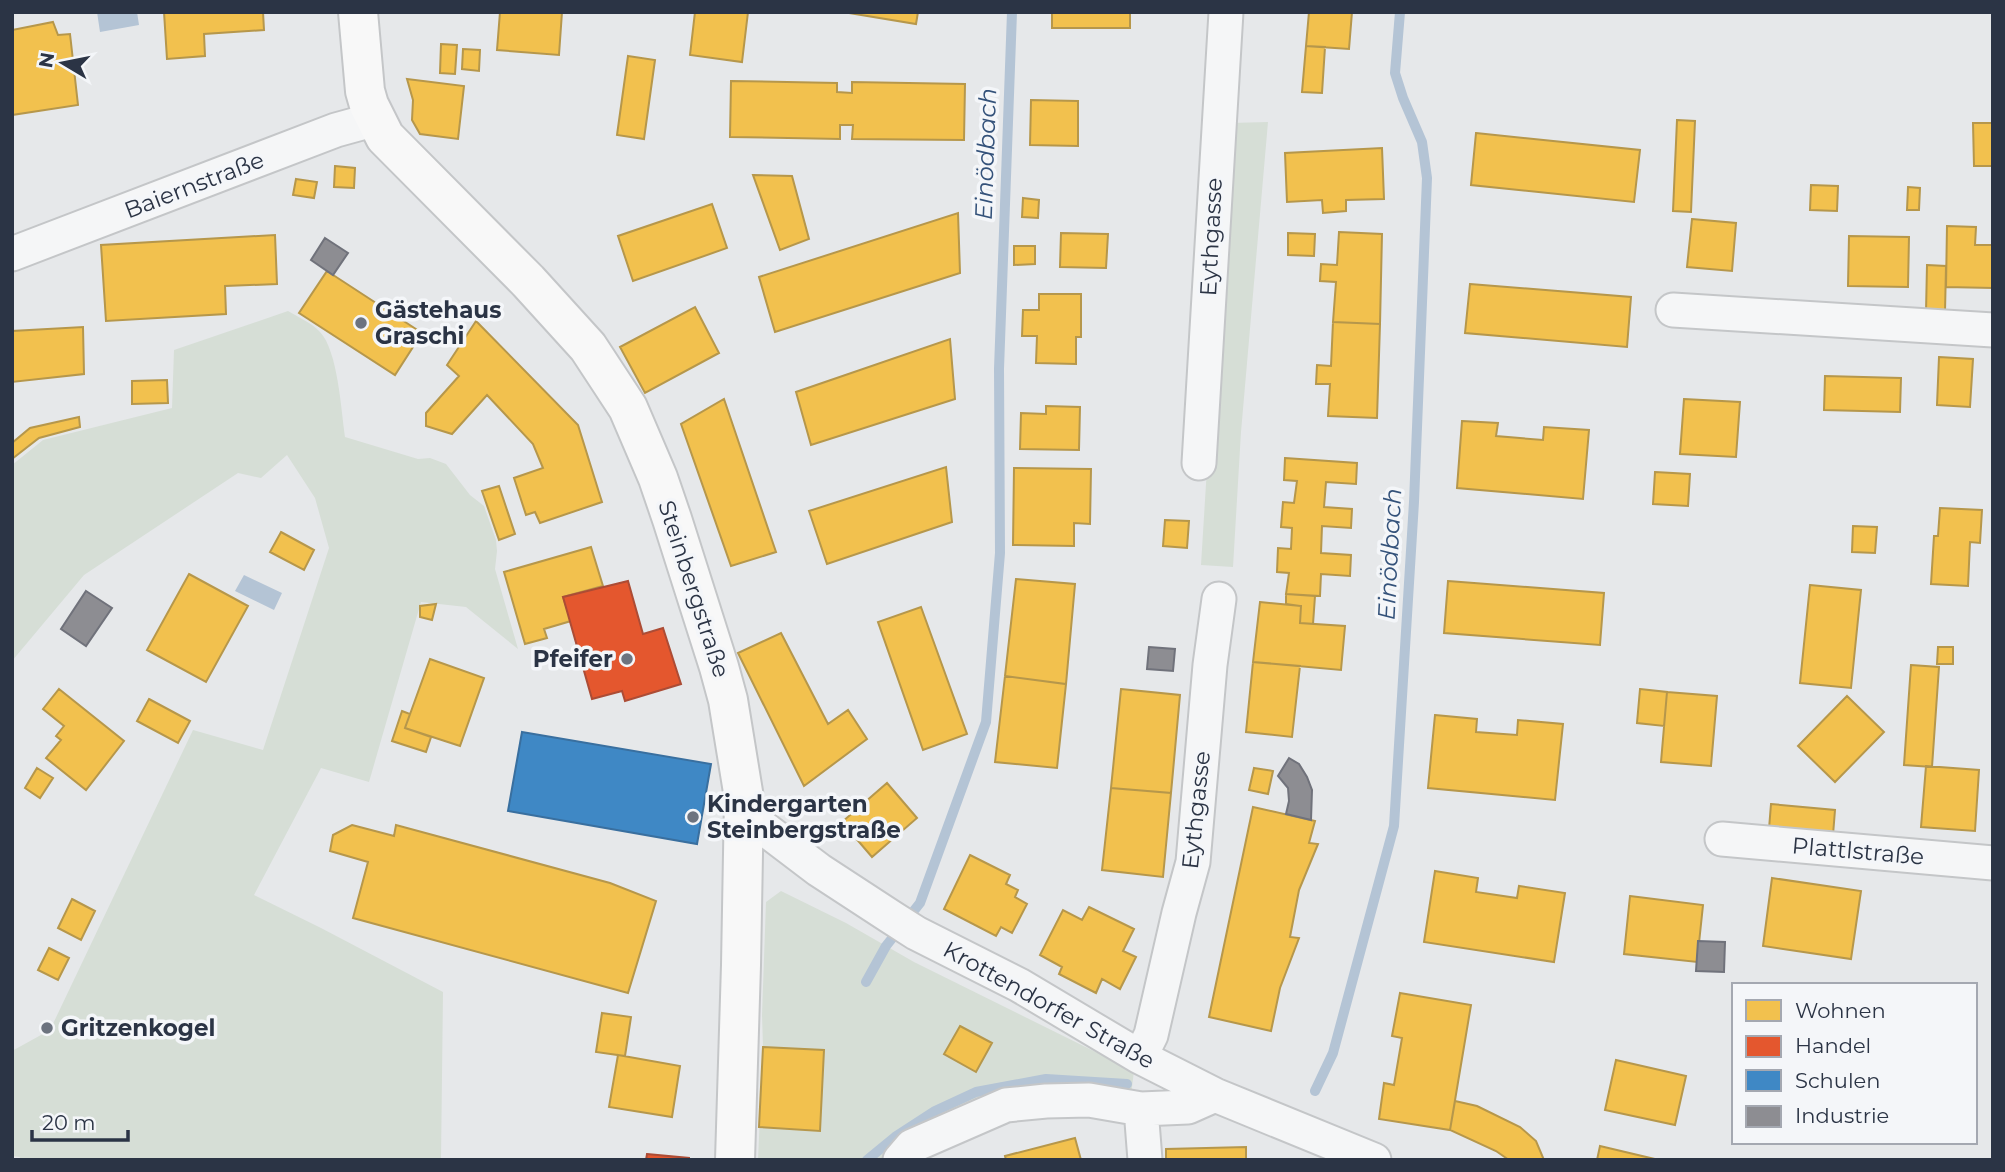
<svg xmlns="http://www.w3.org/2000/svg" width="2005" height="1172" font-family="Montserrat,sans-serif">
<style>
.green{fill:#d6ded6}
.water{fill:#b4c4d5}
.homes{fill:#f2c14e;stroke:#b6974b;stroke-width:2}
.shops{fill:#e4572e;stroke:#ac4c35;stroke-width:2}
.schools{fill:#3f88c5;stroke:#396f9f;stroke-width:2}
.industry{fill:#8d8d92;stroke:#70727b;stroke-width:2}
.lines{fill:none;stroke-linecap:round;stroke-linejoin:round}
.stream{stroke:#b4c4d5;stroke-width:10}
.minor-casing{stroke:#c4c6c8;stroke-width:37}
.secondary-casing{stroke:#c4c6c8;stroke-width:42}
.minor{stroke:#f5f6f7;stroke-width:33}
.secondary{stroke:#f8f8f8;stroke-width:38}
.poi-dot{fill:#6c737f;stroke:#f4f6f9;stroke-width:2.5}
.labels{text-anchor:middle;stroke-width:7;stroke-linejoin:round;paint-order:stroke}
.street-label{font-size:23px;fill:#2b3445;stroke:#f4f6f9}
.poi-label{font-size:23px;font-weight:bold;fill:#2b3445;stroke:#f4f6f9;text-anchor:start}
.water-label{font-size:24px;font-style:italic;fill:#34527a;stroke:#f4f6f9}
</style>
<rect width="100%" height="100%" fill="#e6e8ea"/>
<path class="green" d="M1268,122L1241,432L1233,567L1201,565L1227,145L1230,123Z
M288,311C298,317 312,323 320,332C338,351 341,410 345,437L418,459L430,458L446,464L470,495L484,506L496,540L497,551L495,569L518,649L466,607L421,602L369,782L321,768L254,895L321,928L443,992L441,1160H19L20,1157L12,1156V1051L50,1030L193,730L263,750L329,548L315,498L287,455L261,478L238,473L84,575L12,661V465L43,440L172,408L174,350Z
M781,891L846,923L914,962L1134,1071L1131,1095L1064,1089L883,1160H758L763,1047L762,1015L766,902Z"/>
<path class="water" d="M97,12H137L139,25L100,32Z
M244,575L282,593L274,610L235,591Z"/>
<path class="homes" d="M164,12H263L264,30L204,34L205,56L167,59Z
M500,12H562L559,55L497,50Z
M695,12H748L742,62L690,55Z
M843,12H918L916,24Z
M1052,12H1130V28H1052Z
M1309,12H1352L1349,49L1306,46Z
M53,22L58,35L70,34L78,105L12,115V30Z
M441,44L457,45L455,74L440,73Z
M1306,46L1325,47L1322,93L1302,92Z
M463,49L480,50L479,71L462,69Z
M628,56L655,60L644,139L617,135Z
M407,79L464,86L458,139L420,134L412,120L413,100Z
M731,81L837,83V92L852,93V82L965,84L964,140L852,139L853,125H840V139L730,137Z
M1031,100L1078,101V146L1030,145Z
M1677,120L1695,121L1691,212L1673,211Z
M1973,123H1993V166H1974Z
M1476,133L1640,150L1634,202L1471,185Z
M1382,148L1384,199L1346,200V211L1323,213L1322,200L1287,202L1285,153Z
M335,166L355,168L354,188L334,187Z
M753,175L792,176L809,239L780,250Z
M296,179L317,182L314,198L293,195Z
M1811,185L1838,186L1837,211L1810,210Z
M1908,187L1920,188L1919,210H1907Z
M1023,198L1039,200L1038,218L1022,217Z
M712,204L727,248L633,281L618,236Z
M958,213L960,273L775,332L759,277Z
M1692,219L1736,223L1732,271L1687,267Z
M1947,226L1976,227L1975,245H1993V288L1946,287Z
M1339,232L1382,234L1380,324L1333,322L1336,282L1320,281L1321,264L1337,265Z
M1061,233L1108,234L1106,268L1060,267Z
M1288,233L1315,234L1314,256L1288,255Z
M275,235L277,284L225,286L226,314L106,321L101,245Z
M1849,236L1909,237L1908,287L1848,286Z
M1014,246H1035V264L1014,265Z
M1927,265L1946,266L1945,312H1926Z
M327,271L422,333L395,375L299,313Z
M1470,284L1631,297L1627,347L1465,333Z
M1039,294H1081V337H1076V364L1036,363L1037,336H1022L1023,310H1039Z
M695,307L719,353L645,393L620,347Z
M476,321L578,425L602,502L540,523L535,512L526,515L514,478L543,468L533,444L487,395L452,434L426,426V413L459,376L447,365Z
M1333,322L1380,324L1377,418L1328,416L1330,384H1316L1317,365L1331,366Z
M83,327L84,374L12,382V331Z
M950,339L955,399L811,445L796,392Z
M1939,357L1973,359L1970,407L1937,405Z
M1825,376L1901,378L1900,412L1824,410Z
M167,380L168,403L132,404V381Z
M724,399L776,552L731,566L681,424Z
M1684,399L1740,402L1736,457L1680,454Z
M1046,406L1080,407L1079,450L1020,449L1021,413L1046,414Z
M79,417L80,427L39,438L12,459V443L30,428Z
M1462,421L1498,423L1496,436L1543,440L1544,427L1589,430L1583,499L1457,488Z
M1285,458L1357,463L1356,484L1326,482L1324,507L1352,509L1351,528L1322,526L1321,553L1351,555L1350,576L1321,574L1320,596L1286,594L1289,573L1277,572L1278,548L1291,549L1292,528L1281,527L1283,502L1294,503L1297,481L1284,480Z
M946,467L952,522L827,564L809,511Z
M1014,468L1091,469L1090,524L1074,523V546L1013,545Z
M1655,472L1690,474L1688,506L1653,504Z
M499,486L515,534L499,540L482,491Z
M1940,508L1982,510L1980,543L1970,542L1968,586L1931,584L1934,536H1938Z
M1165,520L1189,521L1187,548L1163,546Z
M1853,526L1877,527L1875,553L1852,552Z
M281,532L314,550L304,570L270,552Z
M591,547L603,586L563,597L571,621L544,629L547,638L525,644L504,572Z
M189,574L248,606L206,682L147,650Z
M1016,579L1075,584L1066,684L1005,676Z
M1448,581L1604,593L1600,645L1444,633Z
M1810,585L1861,590L1851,688L1800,683Z
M1286,594L1315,596L1313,624L1300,623L1301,606L1286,604Z
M1260,602L1301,606L1300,623L1345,626L1341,670L1253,662Z
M436,604L432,620L420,617V606Z
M921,607L967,734L923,750L878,622Z
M781,633L828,724L848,710L867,739L804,786L738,653Z
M1938,647H1953V664H1937Z
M430,659L484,678L460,746L405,728Z
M1253,662L1300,666L1292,737L1246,732Z
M1911,665L1939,667L1932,767L1904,765Z
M1005,676L1066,684L1057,768L995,762Z
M59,689L124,741L86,790L46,758L61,740L56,736L64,726L43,709Z
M1121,689L1180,695L1171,793L1111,788Z
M1640,689L1667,692L1664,726L1637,723Z
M1667,692L1717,696L1711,766L1661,762Z
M1847,696L1884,732L1835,782L1798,746Z
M149,699L190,721L178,743L137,721Z
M402,711L410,714L405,728L431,737L426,752L392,741Z
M1435,715L1477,719L1476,732L1517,735L1518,720L1563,724L1555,800L1428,788Z
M1926,766L1979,770L1975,831L1921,827Z
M37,768L53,778L40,798L25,788Z
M1254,768L1273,771L1268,794L1249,790Z
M887,783L917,818L872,857L842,822Z
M1111,788L1171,793L1163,877L1102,870Z
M1771,804L1835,810L1833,835L1769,829Z
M1253,807L1315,821L1309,843L1318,844L1299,890L1290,937L1299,938L1280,988L1271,1031L1209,1017Z
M352,825L394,836L396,825L610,883L656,901L628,993L353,918L368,862L330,851L333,835Z
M970,855L1010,875L1006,884L1018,890L1015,897L1027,904L1012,933L1001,927L996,936L944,909Z
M1435,871L1478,878L1476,892L1517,898L1519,886L1565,893L1554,962L1424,942Z
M1772,878L1861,891L1851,959L1763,946Z
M1630,896L1703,905L1697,962L1624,954Z
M72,899L95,911L81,940L58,928Z
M1089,907L1134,929L1123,951L1136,957L1120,989L1102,979L1096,993L1059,974L1062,967L1040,955L1063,910L1082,920Z
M49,948L69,958L58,980L38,970Z
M1400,993L1471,1005L1450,1130L1379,1119L1384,1083L1394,1085L1402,1038L1392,1036Z
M602,1013L631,1017L625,1056L596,1052Z
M960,1026L992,1043L976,1072L944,1054Z
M763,1047L824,1050L820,1131L759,1127Z
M618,1055L680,1066L672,1117L609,1107Z
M1616,1060L1686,1076L1675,1125L1605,1110Z
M1455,1101L1477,1106L1520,1127L1536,1141L1544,1160H1509L1496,1151L1450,1130Z
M1075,1138L1081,1160H1006L1005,1156Z
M1600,1146L1659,1160H1597Z
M1246,1147V1160H1166V1149Z"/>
<path class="shops" d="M628,581L643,634L663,628L681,684L625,701L622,691L592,699L563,597Z
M647,1154L689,1158V1160H646Z"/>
<path class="schools" d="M522,732L711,764L697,844L508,811Z"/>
<path class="industry" d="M325,238L348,253L333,275L311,260Z
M86,591L112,608L86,646L61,629Z
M1149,647L1175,649L1173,671L1147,669Z
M1289,758L1299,764L1307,777L1312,790L1311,820L1286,814L1289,801L1288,788L1278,776Z
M1698,941L1725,942L1724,972L1696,971Z"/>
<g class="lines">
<path class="stream" d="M866,982L886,946L920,903L986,722L1000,553L999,369L1012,12
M1315,1091L1333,1053L1394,826L1414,502L1427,178L1422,142L1403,98L1395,73L1400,12
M867,1160L895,1137L935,1111L976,1092L1046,1079L1127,1084"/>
<defs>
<path id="minor" d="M12,254L336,130L376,119
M1673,310L1993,330
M1199,463L1226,12
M745,814L819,870L891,917L916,933L1019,985L1140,1057L1215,1095L1374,1160
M1722,839L1993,863
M1140,1057L1151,1035L1179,913L1193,862L1210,665L1219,599
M1141,1109L1145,1160
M900,1160L912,1146L1006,1105L1046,1101L1089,1100L1141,1109L1188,1107L1215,1095"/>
<path id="secondary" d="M358,12L365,91L369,105L385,137L528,281L588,347L628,408L658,478L672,519L719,667L728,700L744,798L741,965L735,1160"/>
</defs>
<use href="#minor" class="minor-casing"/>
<use href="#secondary" class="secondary-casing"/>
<use href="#minor" class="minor"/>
<use href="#secondary" class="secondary"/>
</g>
<g class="poi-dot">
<circle cx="361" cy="323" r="7"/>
<circle cx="627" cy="659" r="7"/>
<circle cx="693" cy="817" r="7"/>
<circle cx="47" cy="1028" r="7"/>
</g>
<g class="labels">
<g class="street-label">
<text transform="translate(194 185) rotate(-21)" y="8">Baiernstraße</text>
<text transform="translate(1211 237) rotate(-87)" y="8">Eythgasse</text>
<text transform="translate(694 589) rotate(72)" y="8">Steinbergstraße</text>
<text transform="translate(1196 810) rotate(-84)" y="8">Eythgasse</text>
<text transform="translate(1858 851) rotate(5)" y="8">Plattlstraße</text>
<text transform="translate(1049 1005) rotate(29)" y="8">Krottendorfer Straße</text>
</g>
<g class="poi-label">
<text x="375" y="318">Gästehaus<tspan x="375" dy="26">Graschi</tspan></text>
<text x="613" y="667" text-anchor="end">Pfeifer</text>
<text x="707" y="812">Kindergarten<tspan x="707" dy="26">Steinbergstraße</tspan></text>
<text x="61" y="1036">Gritzenkogel</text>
</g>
<g class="water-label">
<text transform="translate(986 154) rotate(-88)" y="8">Einödbach</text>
<text transform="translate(1390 554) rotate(-87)" y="8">Einödbach</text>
</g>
</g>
<rect width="2005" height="1172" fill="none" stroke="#2b3445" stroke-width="28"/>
<rect x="1732" y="983" width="245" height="161" fill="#f4f6f9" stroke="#a4a8b1" stroke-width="2"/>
<rect x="1746" y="1000" width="35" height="21" fill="#f2c14e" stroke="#a4a8b1" stroke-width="2"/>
<text x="1795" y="1018" font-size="21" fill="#2b3445">Wohnen</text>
<rect x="1746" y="1036" width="35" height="21" fill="#e4572e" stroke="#a4a8b1" stroke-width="2"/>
<text x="1795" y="1053" font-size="21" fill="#2b3445">Handel</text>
<rect x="1746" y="1070" width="35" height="21" fill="#3f88c5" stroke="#a4a8b1" stroke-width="2"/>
<text x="1795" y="1088" font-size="21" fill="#2b3445">Schulen</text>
<rect x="1746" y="1106" width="35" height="21" fill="#8d8d92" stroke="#a4a8b1" stroke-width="2"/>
<text x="1795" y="1123" font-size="21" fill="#2b3445">Industrie</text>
<g transform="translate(63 63) rotate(280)" stroke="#f4f6f9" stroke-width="5" paint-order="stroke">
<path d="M0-5L12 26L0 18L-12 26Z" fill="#2b3445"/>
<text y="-10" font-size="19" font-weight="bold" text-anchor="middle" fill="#2b3445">N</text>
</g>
<path d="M32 1130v10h96v-10" fill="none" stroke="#2b3445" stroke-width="3.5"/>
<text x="42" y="1130" font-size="21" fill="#2b3445" stroke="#f4f6f9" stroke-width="5" paint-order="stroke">20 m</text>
</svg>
